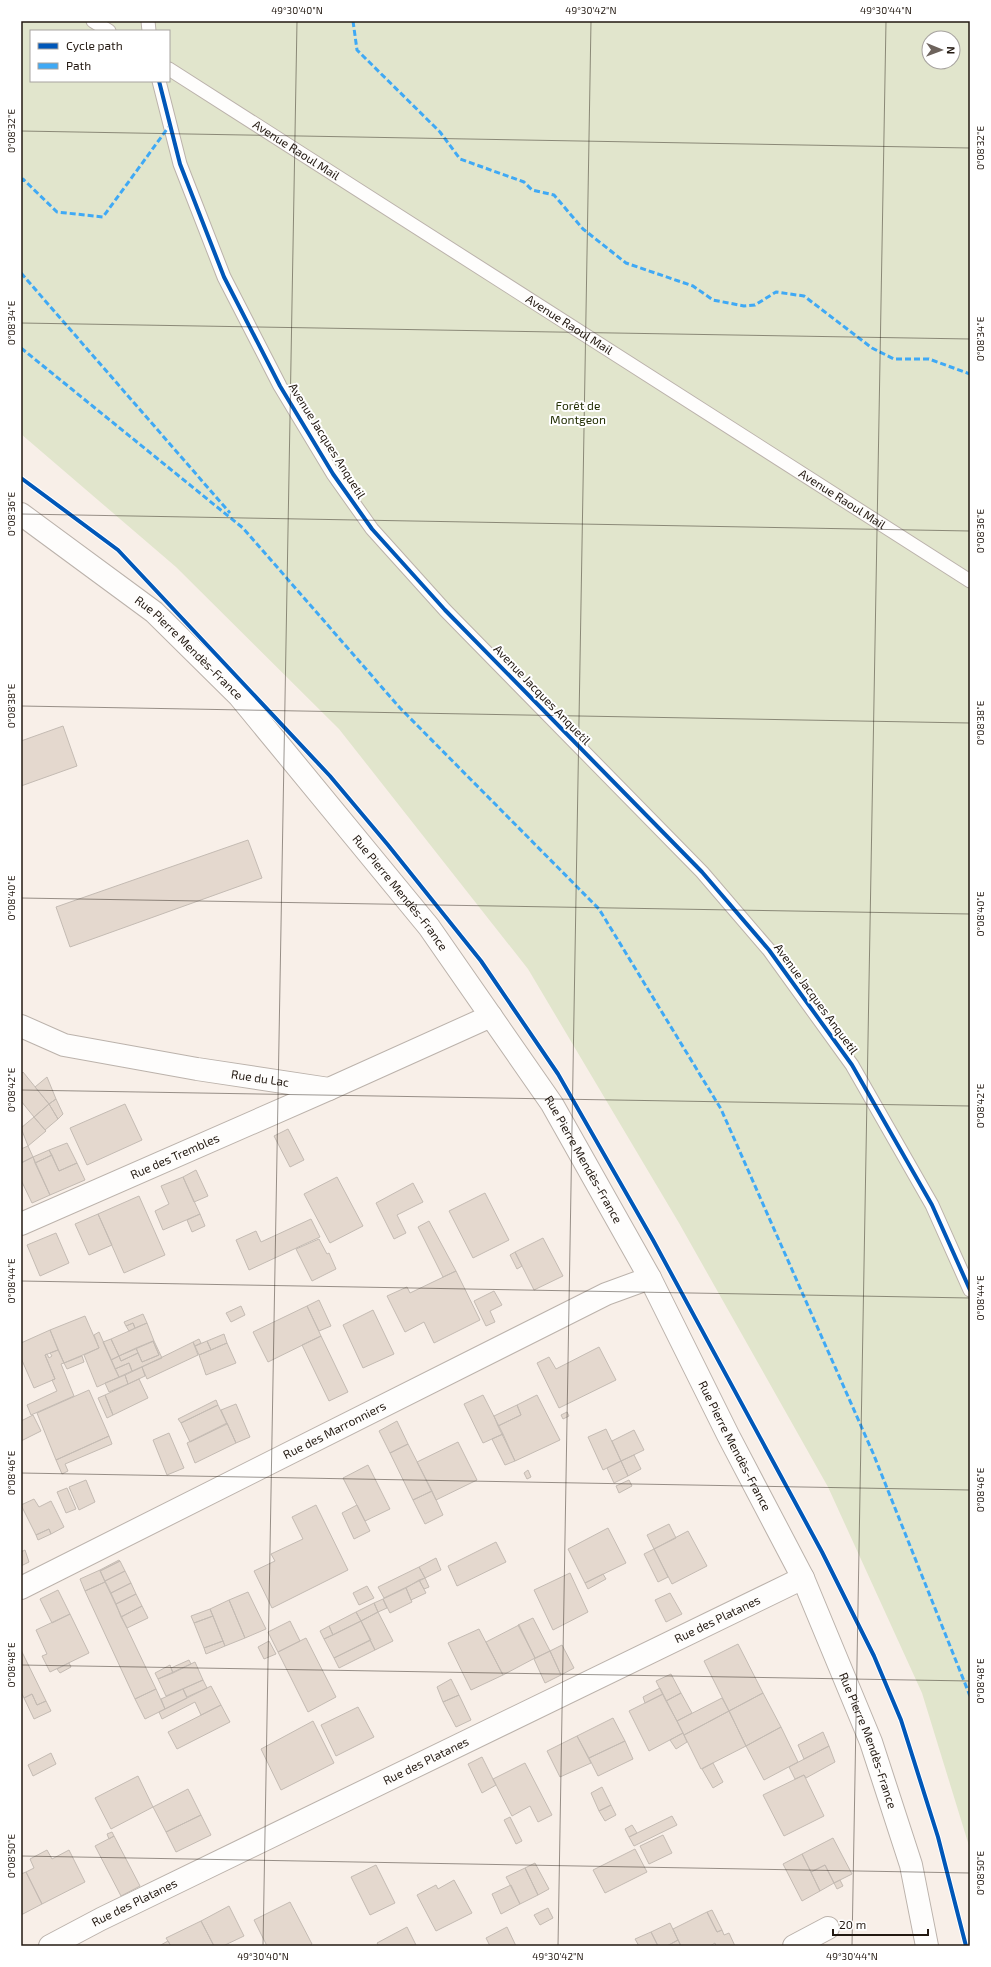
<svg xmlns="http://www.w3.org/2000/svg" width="991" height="1967" font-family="'Exo 2',sans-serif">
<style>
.green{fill:#e1e5cc;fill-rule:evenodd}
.building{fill:#e4d8ce;stroke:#c4bbb3}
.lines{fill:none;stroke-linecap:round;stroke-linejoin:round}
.lane-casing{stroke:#bbb2ab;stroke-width:15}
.street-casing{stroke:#bbb2ab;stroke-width:24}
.secondary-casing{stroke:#bbb2ab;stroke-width:24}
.lane{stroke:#fefdfc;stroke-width:13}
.street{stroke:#fefdfc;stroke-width:22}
.secondary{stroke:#fefdfc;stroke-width:22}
.quiet{stroke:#3fa9f5;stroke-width:3;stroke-dasharray:6 3;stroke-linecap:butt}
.cycleway-casing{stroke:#fff;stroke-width:6}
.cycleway{stroke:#0057b8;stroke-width:4}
.ticks{fill:none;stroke:#221810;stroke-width:1;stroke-opacity:0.45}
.labels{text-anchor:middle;stroke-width:4;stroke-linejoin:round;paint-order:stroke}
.street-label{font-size:12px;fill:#221810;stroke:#fff}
.park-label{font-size:12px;fill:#243005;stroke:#fff}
.neatline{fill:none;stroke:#221810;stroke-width:1.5}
.ticks-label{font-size:10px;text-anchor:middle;fill:#221810}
</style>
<rect width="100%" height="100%" fill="#f8efe8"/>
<path class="green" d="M21,21H970V1849L922,1693L828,1487L679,1223L528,969L339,729L176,567L21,434ZM31,31H169V81H31ZM929,38H953V62H929Z"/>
<path class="building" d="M63,726L77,766L21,786V741Z
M248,840L262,878L70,947L56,907Z
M23,1072L49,1104L34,1117L21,1101V1074Z
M47,1077L56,1099L49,1104L35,1087Z
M56,1099L63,1114L58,1119L49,1104Z
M49,1104L58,1119L45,1130L34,1117Z
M125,1104L142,1140L87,1165L70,1128Z
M34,1117L46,1131L28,1146L21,1128Z
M288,1129L304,1160L290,1167L274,1136Z
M67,1143L77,1163L59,1171L49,1150Z
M28,1146L33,1157L21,1163V1149Z
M49,1150L52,1155L35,1163L33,1157Z
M52,1155L59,1171L77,1163L85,1180L50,1195L35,1163Z
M33,1157L50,1195L32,1203L21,1180V1163Z
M196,1170L208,1196L194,1202L183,1177Z
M183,1177L200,1214L163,1230L155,1211L169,1204L161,1186Z
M337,1177L363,1226L330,1243L304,1194Z
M413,1183L423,1202L397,1215L406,1233L394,1239L376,1203Z
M485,1193L509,1240L473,1258L449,1211Z
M139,1196L165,1255L124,1273L98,1214Z
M98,1214L112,1245L89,1255L75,1224Z
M200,1214L205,1226L192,1232L187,1220Z
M311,1219L320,1237L249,1270L236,1240L256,1231L261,1242Z
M429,1221L456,1271L443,1277L418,1227Z
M56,1233L69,1263L40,1276L27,1245Z
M543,1238L563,1276L534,1290L515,1252Z
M319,1239L327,1254L329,1253L336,1269L312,1281L296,1249Z
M515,1252L522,1266L517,1269L510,1255Z
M456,1271L480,1320L434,1343L424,1322L405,1332L387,1296L407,1287L410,1293Z
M494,1291L502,1305L490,1311L495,1322L486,1326L474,1301Z
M319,1300L331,1326L319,1331L307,1306Z
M241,1306L245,1315L231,1322L226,1313Z
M307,1306L321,1336L268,1362L253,1332Z
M373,1310L394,1354L363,1368L343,1325Z
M143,1314L147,1323L135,1328L133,1323L126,1326L124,1322Z
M85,1316L99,1348L64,1363L50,1330Z
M133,1323L135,1328L129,1331L126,1326Z
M147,1323L154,1341L119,1356L111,1339Z
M50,1330L58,1350L45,1355L55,1379L34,1388L21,1358V1343Z
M99,1332L119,1377L97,1387L84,1355L99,1348L94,1335Z
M224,1334L227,1343L211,1350L207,1341Z
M321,1336L348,1392L329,1401L302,1345Z
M111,1339L119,1356L111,1360L103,1342Z
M199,1339L201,1343L195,1346L193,1342Z
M153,1341H154L162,1358L132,1371L129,1363L115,1369L111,1360L119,1356L121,1361L138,1353L142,1362L159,1355Z
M153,1341L159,1355L142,1362L136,1348Z
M207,1341L211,1350L199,1355L195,1346Z
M193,1342L198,1355L147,1379L142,1367Z
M227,1343L236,1363L206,1375L199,1355Z
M599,1347L616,1380L559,1408L537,1363L549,1357L556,1369Z
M136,1348L138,1353L121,1361L119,1356Z
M58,1350L64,1363L61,1364L74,1396L31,1415L27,1405L57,1391L52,1380L55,1379L45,1355L47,1354L49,1358L52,1356L50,1353Z
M82,1356L84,1362L67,1369L64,1363Z
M129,1363L132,1371L119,1377L115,1369Z
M142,1367L145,1376L128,1384L125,1375Z
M125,1375L128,1384L109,1392L105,1383Z
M139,1379L148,1398L113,1415L105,1395Z
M89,1390L109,1436L56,1460L37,1413Z
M105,1395L113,1415L107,1418L98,1398Z
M483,1395L503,1434L483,1443L464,1404Z
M537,1395L560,1440L515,1461L498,1426L521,1415L517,1405Z
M216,1400L218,1405L181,1423L178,1419Z
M236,1404L250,1437L236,1443L221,1410Z
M218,1405L227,1424L190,1442L181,1423Z
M517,1405L521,1415L498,1426L494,1416Z
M567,1412L569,1416L563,1419L561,1415Z
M33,1415L41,1431L21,1441V1421Z
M397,1421L408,1444L390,1453L379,1431Z
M227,1423L236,1443L195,1463L187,1443Z
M606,1429L621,1461L603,1470L588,1437Z
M634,1430L644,1450L621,1461L612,1441Z
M169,1433L184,1468L167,1475L153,1440Z
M503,1434L515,1461L505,1465L492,1439Z
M109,1436L112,1444L65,1464L68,1471L62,1474L56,1460Z
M458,1442L477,1480L436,1500L417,1462Z
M408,1444L432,1491L413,1500L390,1453Z
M634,1455L641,1469L628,1476L621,1461Z
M621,1461L628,1476L614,1483L607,1468Z
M368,1465L390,1509L365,1521L343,1478Z
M528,1470L531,1477L527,1479L524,1473Z
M86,1480L95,1502L79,1510L69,1487Z
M629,1480L632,1486L619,1493L616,1486Z
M67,1488L76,1509L66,1513L57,1492Z
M432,1491L443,1515L425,1524L413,1500Z
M34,1499L39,1507L51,1501L64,1527L51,1534L49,1529L36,1535L21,1505Z
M316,1505L348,1570L272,1608L254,1571L275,1561L271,1554L303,1539L292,1517Z
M357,1505L370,1531L354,1539L342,1513Z
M669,1524L676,1538L654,1549L647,1535Z
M608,1528L626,1563L585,1583L568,1549Z
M49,1529L51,1534L38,1540L36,1535Z
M688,1531L707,1566L672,1584L654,1549Z
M496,1542L506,1562L457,1586L448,1566Z
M654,1549L668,1577L658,1582L644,1554Z
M25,1550L29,1562L21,1566V1552Z
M436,1558L441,1570L425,1578L419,1567Z
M119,1560L120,1561L100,1571V1570Z
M120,1561L125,1571L105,1581L100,1571Z
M419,1567L425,1578L384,1598L378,1587Z
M100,1570L105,1582L85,1591L80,1579Z
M125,1571L131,1583L111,1593L105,1581Z
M570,1573L588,1612L553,1630L534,1590Z
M603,1574L606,1579L588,1589L585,1583Z
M425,1578L429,1587L424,1589L419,1580Z
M419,1580L426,1593L411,1600L406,1588Z
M105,1582L156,1689L135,1699L85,1591Z
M131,1583L136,1594L116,1604L111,1593Z
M367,1586L374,1598L359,1605L353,1593Z
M406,1588L412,1602L390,1613L383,1599Z
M58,1590L70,1614L52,1623L40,1599Z
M248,1592L266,1629L245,1638L229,1600Z
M670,1593L682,1614L666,1622L655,1600Z
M136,1594L142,1606L121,1617L116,1604Z
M383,1599L387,1608L378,1612L374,1603Z
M229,1600L245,1638L225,1646L210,1609Z
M374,1603L378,1612L361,1621L356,1612Z
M142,1606L148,1618L127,1628L121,1617Z
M210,1609L213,1616L194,1623L191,1616Z
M356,1612L361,1621L333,1635L329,1626Z
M378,1612L393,1641L375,1650L361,1621Z
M70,1614L89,1653L50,1672L42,1656L47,1654L36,1630Z
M213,1616L223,1641L204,1648L194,1623Z
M533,1618L550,1651L535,1658L518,1625Z
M290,1621L300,1641L278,1652L268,1632Z
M361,1621L371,1640L334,1658L324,1639Z
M519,1625L535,1658L503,1675L486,1642Z
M329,1626L333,1635L324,1639L320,1631Z
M479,1629L503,1675L471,1690L448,1643Z
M306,1638L336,1697L308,1712L278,1652Z
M370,1640L375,1650L339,1668L334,1658Z
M223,1641L225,1646L206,1654L204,1648Z
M269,1641L276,1654L264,1659L258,1647Z
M738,1644L763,1693L729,1711L704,1661Z
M562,1645L574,1668L561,1675L550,1651Z
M21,1650L46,1701L37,1705L32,1694L24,1698L21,1692Z
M550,1651L561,1675L545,1683L534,1659Z
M189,1660L191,1664L173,1673L171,1668Z
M195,1662L203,1680L166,1696L158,1679Z
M69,1663L71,1667L60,1673L57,1669Z
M170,1665L173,1673L158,1679L155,1673Z
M671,1674L681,1693L666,1701L656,1681Z
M451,1679L459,1695L443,1702L437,1687Z
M203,1680L207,1688L187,1697L183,1689Z
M211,1686L221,1705L201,1715L195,1702L162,1719L159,1712Z
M660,1688L663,1694L645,1703L643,1697Z
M156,1689L165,1709L145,1719L135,1699Z
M183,1689L187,1698L165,1709L161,1699Z
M681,1693L692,1713L677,1721L666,1701Z
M763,1693L781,1727L746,1746L729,1711Z
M32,1694L37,1705L46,1701L51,1711L34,1719L24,1698Z
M663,1694L683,1733L649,1751L629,1711Z
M459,1695L471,1720L456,1727L443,1702Z
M722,1698L729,1711L684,1735L677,1721Z
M221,1705L230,1722L177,1749L168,1732Z
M358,1707L374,1737L336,1756L321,1725Z
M729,1711L746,1746L701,1769L684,1735Z
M613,1718L625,1741L589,1758L577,1736Z
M313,1721L334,1763L281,1790L261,1749Z
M781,1727L798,1762L764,1780L746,1746Z
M823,1732L829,1746L804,1759L798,1745Z
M683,1733L687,1742L676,1749L670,1740Z
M577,1736L591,1763L560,1777L547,1751Z
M625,1741L633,1759L598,1776L589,1758Z
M829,1746L835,1762L806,1778L804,1775L795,1779L789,1767Z
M51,1753L56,1764L33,1776L28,1765Z
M482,1757L496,1785L482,1793L468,1764Z
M525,1763L552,1815L538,1822L530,1806L512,1816L493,1779Z
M713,1763L723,1782L713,1788L702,1769Z
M804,1775L824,1816L784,1836L763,1795Z
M138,1776L153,1807L111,1829L95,1798Z
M602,1787L611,1805L599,1811L591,1793Z
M188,1789L201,1815L166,1832L153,1807Z
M611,1805L616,1815L605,1821L599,1811Z
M201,1815L211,1835L176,1852L166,1832Z
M672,1816L677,1825L634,1846L629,1837Z
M510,1817L522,1841L516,1844L504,1820Z
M632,1825L637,1833L629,1837L625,1829Z
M112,1832L114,1836L109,1839L107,1834Z
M663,1835L672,1853L649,1864L640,1846Z
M114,1836L140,1886L121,1896L95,1846Z
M833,1838L852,1874L834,1883L825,1865L811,1872L802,1854Z
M635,1849L647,1872L605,1893L593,1870Z
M47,1850L52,1859L69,1850L85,1882L42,1904L26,1872L34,1868L30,1859Z
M802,1854L820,1891L802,1901L783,1864Z
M535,1863L549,1889L538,1895L525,1868Z
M376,1865L395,1903L370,1915L351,1877Z
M825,1865L834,1883L820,1891L811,1872Z
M525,1868L538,1895L520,1904L506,1877Z
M26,1872L42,1904L21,1915V1874Z
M454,1880L472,1913L436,1931L417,1895L436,1885L438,1889Z
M840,1880L843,1886L837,1889L834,1883Z
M511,1885L520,1904L501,1914L492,1894Z
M290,1902L312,1944L309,1946H267L254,1920Z
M229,1906L244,1936L223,1946H214L201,1921Z
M548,1908L553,1918L540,1925L534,1915Z
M712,1910L722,1930L717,1932L707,1912Z
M707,1912L717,1932L722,1930L724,1935L729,1933L735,1946H716L715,1943L710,1946H681L673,1929Z
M201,1921L214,1946H171L166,1938Z
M670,1923L678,1940L667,1946H658L651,1932Z
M407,1927L416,1945L379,1946L377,1943Z
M507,1927L516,1946H490L486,1938Z
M651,1932L658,1946H639L635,1939Z
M678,1940L681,1946H667Z
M168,1941L171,1946H159Z"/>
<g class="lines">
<defs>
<g id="lane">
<path d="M93,21L109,31"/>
<path d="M148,21L149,31"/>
<path id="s1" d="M169,69L970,581"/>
<path d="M159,81L180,164L224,277L280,386L333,474L372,529L445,610L702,872L769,950L852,1065L932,1205L970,1290"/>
</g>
<g id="street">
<path id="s2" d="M21,1026L64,1045L197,1069L329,1089L491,1016"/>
<path id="s3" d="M21,1224L329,1089"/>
<path id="s4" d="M21,1588L606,1294L650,1278"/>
<path id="s5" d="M50,1946L101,1919L803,1578"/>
<path d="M794,1946L828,1928"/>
</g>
<g id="secondary">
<path id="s6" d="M21,514L154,612L239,696L429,927L552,1104L650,1278L728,1435L803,1578L871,1742L911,1865L927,1946"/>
</g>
</defs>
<use href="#lane" class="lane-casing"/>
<use href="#street" class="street-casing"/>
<use href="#secondary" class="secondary-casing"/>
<use href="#lane" class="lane"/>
<use href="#street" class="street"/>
<use href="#secondary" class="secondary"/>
<path class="quiet" d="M353,21L357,50L440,132L460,159L524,182L532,190L554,195L583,229L626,263L693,286L713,300L744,306L755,305L776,292L804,296L872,348L894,359H929L970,374
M21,181L23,179L57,212L103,217L170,125
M21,273L230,513
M21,348L243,528L400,708L599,909L721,1109L873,1453L970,1696"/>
<defs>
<path id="cycleway" d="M159,81L180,164L224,277L280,386L333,474L372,529L445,610L702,872L769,950L852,1065L932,1205L970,1290
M21,478L118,550L330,776L388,845L481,961L558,1074L653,1240L822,1552L874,1656L901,1720L938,1837L966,1946"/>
</defs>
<use href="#cycleway" class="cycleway-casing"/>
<use href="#cycleway" class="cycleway"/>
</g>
<path class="ticks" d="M21,131L970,148M21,323L970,339M21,514L970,531M21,706L970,723M21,898L970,914M21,1090L970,1106M21,1281L970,1298M21,1473L970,1490M21,1665L970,1681M21,1856L970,1873M263,1946L297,21M558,1946L591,21M852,1946L886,21"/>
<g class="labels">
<g class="street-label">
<text dy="4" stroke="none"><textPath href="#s1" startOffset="151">Avenue Raoul Mail</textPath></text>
<text dy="4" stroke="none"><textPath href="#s1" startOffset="475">Avenue Raoul Mail</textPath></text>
<text transform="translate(327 441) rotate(58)" y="4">Avenue Jacques Anquetil</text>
<text dy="4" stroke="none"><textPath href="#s1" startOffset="799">Avenue Raoul Mail</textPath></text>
<text dy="4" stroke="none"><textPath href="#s6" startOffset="215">Rue Pierre Mendès-France</textPath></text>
<text transform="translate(542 695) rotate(46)" y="4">Avenue Jacques Anquetil</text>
<text dy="4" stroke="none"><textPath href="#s6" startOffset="539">Rue Pierre Mendès-France</textPath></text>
<text transform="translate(816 999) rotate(54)" y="4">Avenue Jacques Anquetil</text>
<text dy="4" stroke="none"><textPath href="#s2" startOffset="246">Rue du Lac</textPath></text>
<text dy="4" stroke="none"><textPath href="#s3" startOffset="168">Rue des Trembles</textPath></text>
<text dy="4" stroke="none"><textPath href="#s6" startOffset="863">Rue Pierre Mendès-France</textPath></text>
<text dy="4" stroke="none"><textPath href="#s4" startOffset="351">Rue des Marronniers</textPath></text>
<text dy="4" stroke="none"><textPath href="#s6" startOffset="1187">Rue Pierre Mendès-France</textPath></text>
<text dy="4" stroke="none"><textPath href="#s5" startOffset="743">Rue des Platanes</textPath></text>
<text dy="4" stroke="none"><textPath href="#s6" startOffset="1511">Rue Pierre Mendès-France</textPath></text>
<text dy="4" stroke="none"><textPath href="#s5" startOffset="419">Rue des Platanes</textPath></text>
<text dy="4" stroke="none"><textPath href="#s5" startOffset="95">Rue des Platanes</textPath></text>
</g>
<g class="park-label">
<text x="578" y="410">Forêt de<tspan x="578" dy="14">Montgeon</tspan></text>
</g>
</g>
<rect width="991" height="1967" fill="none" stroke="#ffffff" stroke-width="44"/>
<rect x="30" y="30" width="140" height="52" fill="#ffffff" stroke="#a7a39f"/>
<rect x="38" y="43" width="20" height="6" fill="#0057b8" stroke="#a7a39f"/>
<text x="66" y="50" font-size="12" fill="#221810">Cycle path</text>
<rect x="38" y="63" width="20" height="6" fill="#3fa9f5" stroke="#a7a39f"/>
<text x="66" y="70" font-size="12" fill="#221810">Path</text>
<g transform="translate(941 50) rotate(91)"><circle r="19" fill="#ffffff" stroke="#a7a39f"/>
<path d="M0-3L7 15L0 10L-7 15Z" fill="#6d635c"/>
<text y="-6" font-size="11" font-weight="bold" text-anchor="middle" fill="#221810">N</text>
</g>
<path d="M833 1929v6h95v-6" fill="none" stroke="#221810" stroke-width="2"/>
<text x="839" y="1929" font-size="12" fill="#221810" stroke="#ffffff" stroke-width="3" paint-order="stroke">20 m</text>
<rect x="22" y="22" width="947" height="1923" class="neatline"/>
<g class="ticks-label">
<text x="297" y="14">49°30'40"N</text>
<text x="591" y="14">49°30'42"N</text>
<text x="886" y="14">49°30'44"N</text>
<text transform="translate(11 131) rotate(-90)" y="4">0°08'32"E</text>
<text transform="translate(980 148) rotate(-90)" y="4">0°08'32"E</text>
<text transform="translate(11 323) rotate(-90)" y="4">0°08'34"E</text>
<text transform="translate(980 339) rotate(-90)" y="4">0°08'34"E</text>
<text transform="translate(11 514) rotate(-90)" y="4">0°08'36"E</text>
<text transform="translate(980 531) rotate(-90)" y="4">0°08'36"E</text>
<text transform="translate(11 706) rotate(-90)" y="4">0°08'38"E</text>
<text transform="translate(980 723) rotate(-90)" y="4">0°08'38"E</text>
<text transform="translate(11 898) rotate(-90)" y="4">0°08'40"E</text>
<text transform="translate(980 914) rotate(-90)" y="4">0°08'40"E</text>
<text transform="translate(11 1090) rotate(-90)" y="4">0°08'42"E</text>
<text transform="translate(980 1106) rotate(-90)" y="4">0°08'42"E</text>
<text transform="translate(11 1281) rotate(-90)" y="4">0°08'44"E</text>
<text transform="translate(980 1298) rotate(-90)" y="4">0°08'44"E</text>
<text transform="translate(11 1473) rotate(-90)" y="4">0°08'46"E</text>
<text transform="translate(980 1490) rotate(-90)" y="4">0°08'46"E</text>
<text transform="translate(11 1665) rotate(-90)" y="4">0°08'48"E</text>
<text transform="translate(980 1681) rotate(-90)" y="4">0°08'48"E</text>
<text transform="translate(11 1856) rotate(-90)" y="4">0°08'50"E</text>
<text transform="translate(980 1873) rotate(-90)" y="4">0°08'50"E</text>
<text x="263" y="1960">49°30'40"N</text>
<text x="558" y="1960">49°30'42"N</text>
<text x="852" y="1960">49°30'44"N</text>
</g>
</svg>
